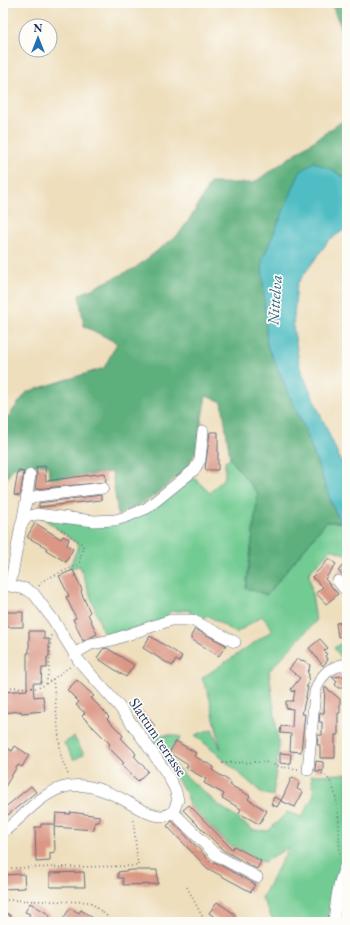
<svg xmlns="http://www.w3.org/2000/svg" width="350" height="925" font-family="'EB Garamond',serif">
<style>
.green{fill:#72cb92;stroke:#467d78}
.forest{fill:#5daf7c;stroke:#3c6f6d}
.water{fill:#4fbdc3;stroke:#357690}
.building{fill:#da9785}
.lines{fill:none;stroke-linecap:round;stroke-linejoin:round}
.minor-casing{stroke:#656c7f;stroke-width:12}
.path{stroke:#656c7f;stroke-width:1.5;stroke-dasharray:1 3;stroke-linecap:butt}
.minor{stroke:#fff;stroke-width:11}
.labels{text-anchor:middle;stroke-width:3.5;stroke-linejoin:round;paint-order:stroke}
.street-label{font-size:15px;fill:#1b2f5e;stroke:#fdfcf7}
.water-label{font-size:16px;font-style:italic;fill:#2d6181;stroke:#fdfcf7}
</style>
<rect width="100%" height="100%" fill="#fdfcf7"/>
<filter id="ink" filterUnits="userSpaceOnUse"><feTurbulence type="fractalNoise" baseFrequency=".025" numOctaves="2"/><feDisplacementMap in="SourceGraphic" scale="8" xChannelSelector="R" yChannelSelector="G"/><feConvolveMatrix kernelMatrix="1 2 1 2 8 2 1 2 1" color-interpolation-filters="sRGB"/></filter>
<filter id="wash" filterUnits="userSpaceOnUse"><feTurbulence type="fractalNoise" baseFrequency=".012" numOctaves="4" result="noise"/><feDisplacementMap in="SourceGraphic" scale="16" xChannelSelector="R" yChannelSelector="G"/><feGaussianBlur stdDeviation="0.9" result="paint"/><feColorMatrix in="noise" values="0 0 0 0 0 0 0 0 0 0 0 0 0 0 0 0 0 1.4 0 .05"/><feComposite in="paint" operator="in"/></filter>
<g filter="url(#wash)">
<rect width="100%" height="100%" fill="#eedebc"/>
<path class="green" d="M230,458L258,494L246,588L267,595L326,522H347V555L331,549L309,573L316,621L269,671L279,747L273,796L262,793L195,735L212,729L221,749L209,696L202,678L273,630L262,616L236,633L207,615L202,621L190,617V610L168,612V619L105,638L80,566L69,568L79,545L39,515L115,523L193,477L210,493L225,477V461Z
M347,642V658H342L334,648L342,643Z
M161,735H173L181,737L168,760L215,802L253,830L268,831L287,812L302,817L314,794L311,775L347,774V852L334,888L329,922H274L262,898L289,847L264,862L231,846L189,806L186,793L152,739Z
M74,737L84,754L74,760L64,743Z
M347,886V922H339Z"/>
<path class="forest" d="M331,3H347V49L341,27Z
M347,118V179L330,169L278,220L306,432L332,504L340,522H326L267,595L246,588L258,494L230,458L222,402L206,396L196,451L187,469L150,499L118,516L112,472L49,479L48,464L14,467L3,484V423L27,392L104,368L117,343L84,326L79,295L135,268L179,234L196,209L210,183H253Z"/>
<path class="water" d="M314,162L330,169L347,179V228L329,240L297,284L293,326L300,368L347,475V526L340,522L332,504L306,432L267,345L262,261L300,172Z"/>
<g id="blocks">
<path class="building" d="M210,432H218V470H205Z
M45,466L46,481L105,473L106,482L35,489L37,476L36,467Z
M18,471L24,472L20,496L14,495Z
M101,495V500L39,507V503Z
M35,523L61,539L63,536L69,539L67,545L73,549L66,562L46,550L47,548L27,537Z
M329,559L336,564L325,579L338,594L326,604L316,593L323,587L312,577Z
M347,560V578L338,571Z
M73,570L82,590L81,592L90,612L88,614L97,634L83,641L73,619L76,618L66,597L69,596L59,576Z
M3,612H23V627H3Z
M345,622L347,626V635L338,637L336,623Z
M195,629L226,645L219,656L191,639V636Z
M29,631H44V639H49V657H47V668H42L41,683H33L34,697L43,696L45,711L21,713V711L3,713V692L27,690V653H29Z
M150,636L182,656L179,662L176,660L172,666L143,648Z
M320,639L328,648L324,651L327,654L325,656L328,660L323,666L309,648Z
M107,648L134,665L126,677L97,658L103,649Z
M298,658L302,661L303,660L310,665L309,670L307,672L309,674L308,685L306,687H308L307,692L302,714H305L301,752L290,751L291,734L280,733L281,726L292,727L293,709L286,708V701H293L295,690L293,692L291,689L300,678L289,669Z
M347,676V688H338L335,684L337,682L332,677Z
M77,680L94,696L91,698L107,714V715L109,717L107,719L121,733L123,736L121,738L134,751L136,755L134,756L148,771L138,781L121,765L124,763L108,747L110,744L82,716L85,713L76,705L79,702L67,690Z
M325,687L340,699V713H338V735H335V758H320V745H317L318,735H322V722H319L320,713H324Z
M142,710L155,726L149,731L136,715Z
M176,741L196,753L194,756L214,767L212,770L231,782L230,785L250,796L248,799L249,800L267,811L259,824L239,813L241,809L222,798L224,794L204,783L206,779L186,768L188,765L169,753Z
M3,745L12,751L15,746L29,755L22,767L18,765L3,790Z
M280,753L291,754L290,764L280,763Z
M316,761L323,762V771H315Z
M292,777L300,781L297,789L303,792L295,807L281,801Z
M31,786L36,792L3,819V809Z
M274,797L281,800L277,807L271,804Z
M189,805L232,849L234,846L261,861L257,869L223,850L183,810Z
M70,812L100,816L99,822H95L94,830L55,827L56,813L70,814Z
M172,821L213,864L214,862L255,884L251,892L207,868L167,826Z
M41,824H54L55,852L50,853V861L36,862L35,827H41Z
M132,870H157L158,884L123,885V878H118V872Z
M84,872L85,887H50V873Z
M24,874L25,888L3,889V875Z
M217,902L236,915L234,918L240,922H222L209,913Z
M30,903L50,915L46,922H25L30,914L25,912Z
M70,908L79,913L81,910L99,922H61Z
M3,911L11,916L8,922H3Z"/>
</g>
</g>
<g filter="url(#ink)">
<use href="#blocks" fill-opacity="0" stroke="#656c7f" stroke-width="1"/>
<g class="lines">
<defs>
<path id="minor" d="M26,501L30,475
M22,523L26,501L37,496L103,488
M338,581L347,592
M3,586H10L26,589L34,594L54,621L79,661L118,705L143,739L166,772L175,789L178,800L173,812C170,814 165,816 162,816C151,816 140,809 131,804C111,792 85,780 61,788C38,796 22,818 3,832
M10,586L21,525L27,517L37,514L94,521L115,520L126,517L147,508L194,470L200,460L203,431
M74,654L91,644L112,640L171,620H192L235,642
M308,770L315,692C321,674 329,667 347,664
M173,812L216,855L257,877
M334,922C336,901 338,882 347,862"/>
</defs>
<use href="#minor" class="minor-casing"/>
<path class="path" d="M39,586L42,581L79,564L83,546L81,543L56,526
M53,679L61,757L69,777
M46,684L49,670L51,634
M3,687L38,688L46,684L71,666
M222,763L265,762L281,767L298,769
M318,772C343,777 338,836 340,856
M3,868L138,866L133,817
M187,887L204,920L203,922
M3,900L90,902L114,922"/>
<use href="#minor" class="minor"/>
</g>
</g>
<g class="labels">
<g class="street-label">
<text transform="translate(158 737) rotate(56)" y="5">Slattum terrasse</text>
</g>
<g class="water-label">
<text transform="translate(274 300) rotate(-86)" y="6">Nittelva</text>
</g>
</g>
<rect width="350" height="925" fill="none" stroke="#fdfcf7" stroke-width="16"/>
<g transform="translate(38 38)"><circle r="19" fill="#fdfcf7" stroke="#a3aaba"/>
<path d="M0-3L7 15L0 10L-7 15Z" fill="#1f6fb2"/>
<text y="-6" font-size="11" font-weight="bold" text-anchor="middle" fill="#1b2f5e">N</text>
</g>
</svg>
